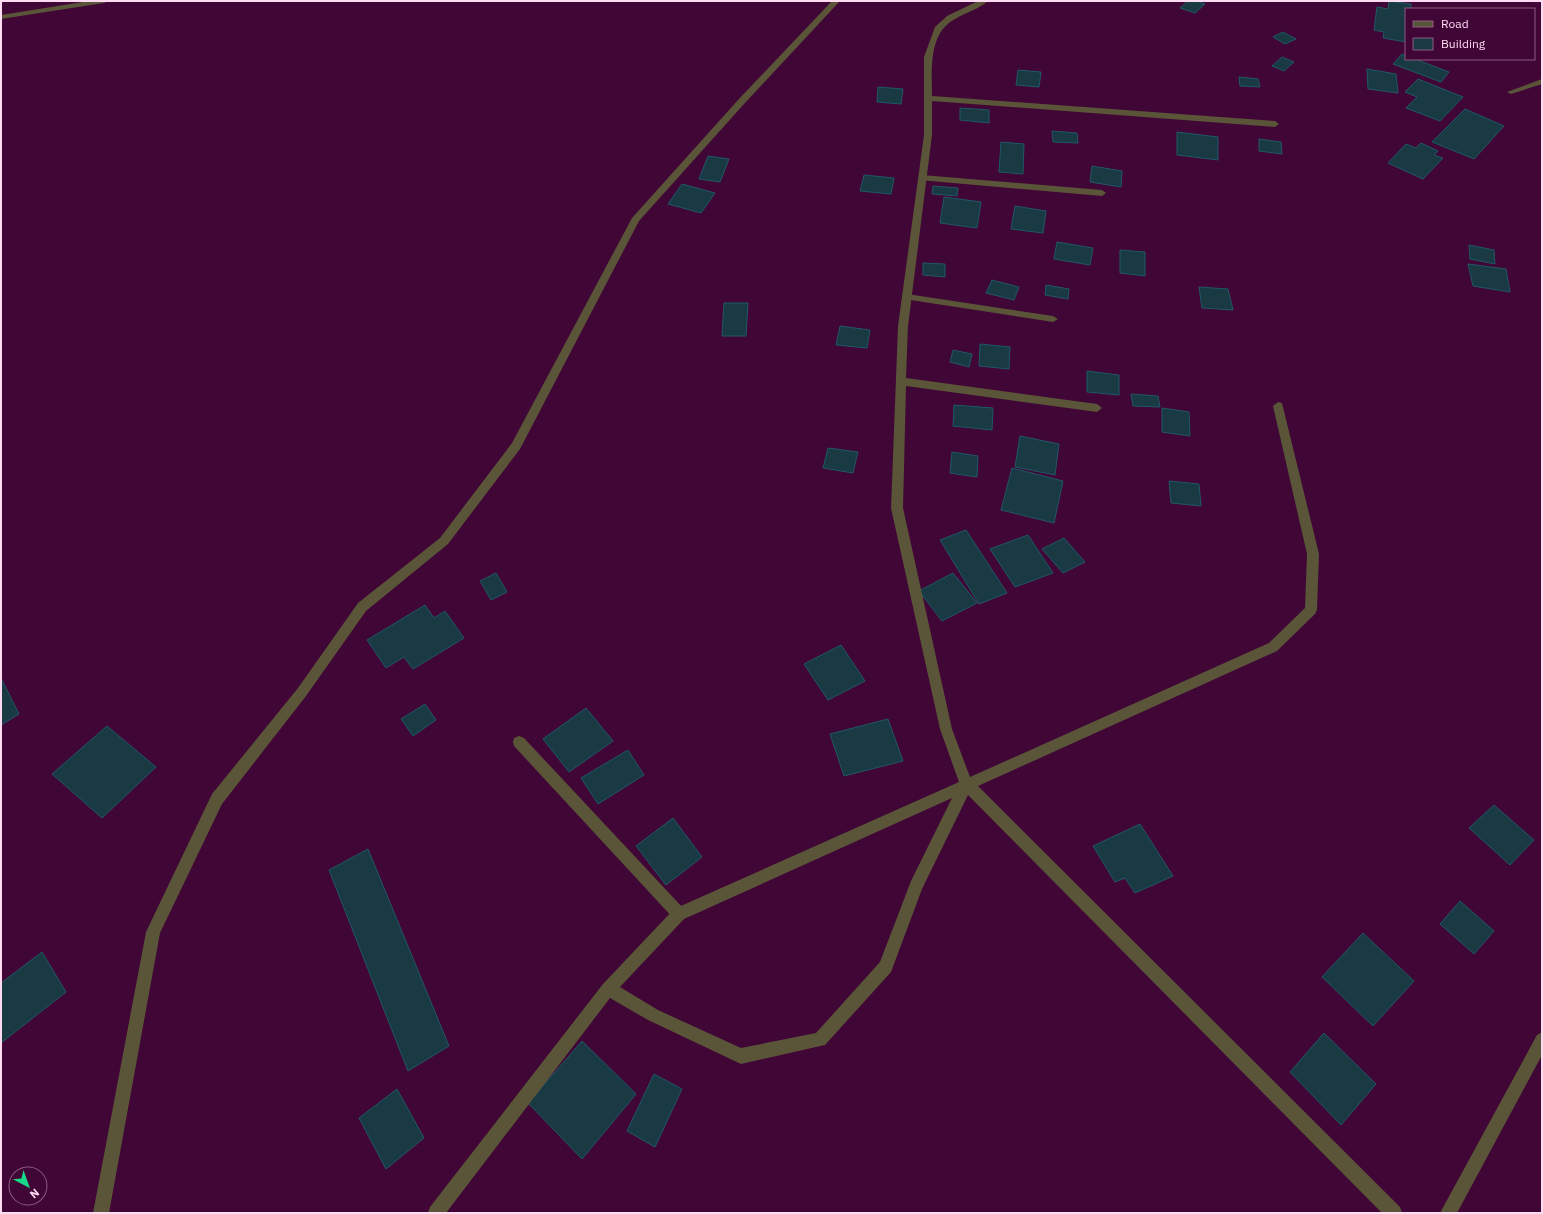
<svg xmlns="http://www.w3.org/2000/svg" width="1543" height="1214" font-family="'IBM Plex Sans',sans-serif">
<style>
.building{fill:#193a43;stroke:#205867}
.lines{fill:none;stroke-linecap:round;stroke-linejoin:round}
.service{fill:#5a5439;fill-rule:evenodd}
.minor{fill:#5a5439;fill-rule:evenodd}
</style>
<rect width="100%" height="100%" fill="#400635"/>
<path class="building" d="M1188,1H1197L1205,4L1195,13L1180,8Z
M1389,1L1411,4V9H1406V42L1383,38L1384,32L1374,30L1377,7L1388,9Z
M1283,32L1296,39L1285,44L1273,37Z
M1402,54L1406,56V59H1415L1449,72L1441,82L1393,64Z
M1282,57L1294,62L1284,71L1272,66Z
M1367,69L1396,74L1398,93L1368,89Z
M1018,70L1041,72L1039,87L1016,85Z
M1239,77L1258,79L1260,87L1240,86Z
M1418,79L1463,97L1440,121L1406,108L1417,97L1405,92Z
M878,87L903,89L901,104L877,102Z
M960,108L989,110V123L960,120Z
M1465,109L1504,126L1474,159L1432,142Z
M1052,131L1077,133L1078,143L1053,142Z
M1177,132L1218,137V160L1177,155Z
M1259,139L1281,142L1282,154L1259,151Z
M1001,142L1024,144L1023,174L999,172Z
M1421,143L1438,151L1434,155L1443,158L1423,179L1388,163L1406,144L1416,148Z
M708,156L729,159L720,182L699,179Z
M1092,166L1122,171L1121,187L1090,182Z
M864,175L894,178L891,194L860,191Z
M682,184L715,193L701,213L668,204Z
M933,186L958,188L957,196L932,194Z
M944,197L981,202L977,228L940,223Z
M1015,206L1046,211L1043,233L1011,229Z
M1057,242L1093,248L1090,265L1054,259Z
M1469,245L1494,250L1495,264L1470,259Z
M1120,250L1145,252V276L1120,273Z
M923,263L945,264V277L923,275Z
M1468,264L1506,269L1510,292L1473,286Z
M992,280L1019,287L1014,300L986,293Z
M1046,285L1069,289L1068,299L1045,295Z
M1199,287L1228,289L1233,310L1202,308Z
M724,303H748L746,336H722Z
M840,326L870,330L867,348L836,345Z
M980,344L1010,347L1009,369L979,366Z
M953,350L972,354L969,367L950,362Z
M1087,371L1119,375V395L1087,392Z
M1131,394L1158,396L1160,407L1133,406Z
M954,405L993,408L992,430L953,426Z
M1162,408L1189,412L1190,436L1162,432Z
M1020,436L1059,444L1055,475L1015,467Z
M828,448L858,452L853,473L823,468Z
M952,452L978,456L977,477L950,473Z
M1012,468L1063,481L1054,523L1001,510Z
M1169,481L1199,484L1201,506L1171,503Z
M966,530L1007,593L979,604L940,540Z
M1028,535L1053,573L1015,587L990,549Z
M1064,538L1085,562L1063,573L1042,549Z
M496,573L507,592L491,600L480,581Z
M953,573L977,603L942,621L919,591Z
M425,605L434,618L445,611L464,638L413,669L404,657L386,668L367,640Z
M841,645L865,681L828,700L804,664Z
M1,678L19,714L1,725Z
M425,704L436,720L413,736L401,719Z
M586,708L613,741L569,772L543,739Z
M888,719L903,761L844,776L830,734Z
M107,726L156,767L102,818L52,774Z
M628,750L644,775L598,804L581,778Z
M1494,805L1534,840L1510,865L1469,828Z
M673,818L702,857L666,885L636,846Z
M1140,824L1173,876L1135,893L1125,878L1115,882L1093,846Z
M368,849L449,1046L408,1071L329,870Z
M1460,901L1494,931L1474,954L1440,924Z
M1363,933L1414,981L1373,1026L1322,977Z
M42,952L66,992L1,1043V983Z
M1324,1033L1376,1084L1341,1125L1290,1072Z
M582,1041L636,1094L582,1159L528,1103Z
M654,1074L682,1089L655,1147L627,1131Z
M397,1089L424,1138L386,1169L359,1118Z"/>
<g class="lines">
<path class="service" d="M1542,79V84L1511,94L1507,92Z
M922,175L1102,190L1106,193L1102,196L919,180V176Z
M907,294L1053,316L1058,319L1053,322L904,299L902,297Z
M519,736L524,738L684,909L686,914L684,919L679,921L674,919L514,746L513,742L514,738Z"/>
<path class="minor" d="M89,1H108L104,3L1,19V15Z
M832,1H840L744,104L639,221L520,449L448,544L366,611L306,696L222,804L160,933L109,1213H93L146,932L212,794L298,688L358,603L440,538L512,443L632,218L738,100Z
M978,1H988C979,9 965,13 955,19C928,33 932,70 932,96L1275,121L1279,124L1275,127L932,101V135L908,326L906,378L1097,404L1102,408L1097,412L906,386L903,508L952,729L970,777L1269,643L1305,608L1307,554L1273,406L1278,402L1282,403L1319,554L1317,610L1315,614L1277,651L978,786L1400,1207L1402,1213H1382L968,795L922,889L891,972L825,1045L741,1064L648,1020L610,998L446,1213H428L430,1207L603,984L674,909L959,782L940,729L891,508L898,326L924,135V57L935,27L947,16ZM952,798L911,881L880,962L816,1033L741,1048L658,1010L620,987L684,919Z
M1542,1032V1055L1457,1213H1440L1537,1035Z"/>
</g>
<rect width="1543" height="1214" fill="none" stroke="#ffdaf3" stroke-width="4"/>
<rect x="1405" y="8" width="130" height="52" fill="#400635" stroke="#8c5b81"/>
<rect x="1413" y="21" width="20" height="6" fill="#5a5439" stroke="#8c5b81"/>
<text x="1441" y="28" font-size="12" fill="#ffdaf3">Road</text>
<rect x="1413" y="38" width="20" height="12" fill="#193a43" stroke="#8c5b81"/>
<text x="1441" y="48" font-size="12" fill="#ffdaf3">Building</text>
<g transform="translate(28 1186) rotate(139)"><circle r="19" fill="#400635" stroke="#8c5b81"/>
<path d="M0-3L7 15L0 10L-7 15Z" fill="#19d989"/>
<text y="-6" font-size="11" font-weight="bold" text-anchor="middle" fill="#ffdaf3">N</text>
</g>
</svg>
